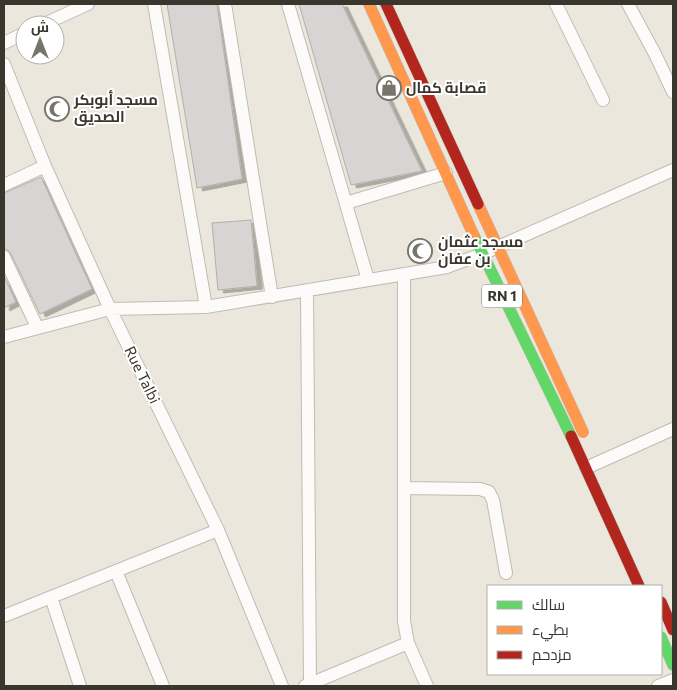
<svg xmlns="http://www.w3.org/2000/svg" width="677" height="690" font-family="Commissioner,Cairo,sans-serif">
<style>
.building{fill:#d7d4d3;stroke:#b2afad;filter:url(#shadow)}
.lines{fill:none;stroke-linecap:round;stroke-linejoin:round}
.street-casing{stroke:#bfbcb3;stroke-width:14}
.fast-casing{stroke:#bfbcb3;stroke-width:12}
.slow-casing{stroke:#bfbcb3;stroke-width:12}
.jam-casing{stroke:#bfbcb3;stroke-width:12}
.street{stroke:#fcfbfa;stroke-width:12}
.fast{stroke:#63d668;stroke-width:11}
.slow{stroke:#ff974d;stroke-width:11}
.jam{stroke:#b3261e;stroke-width:11}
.labels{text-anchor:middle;stroke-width:4;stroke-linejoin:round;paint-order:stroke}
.shield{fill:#fff;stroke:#74726d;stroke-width:1}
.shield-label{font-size:14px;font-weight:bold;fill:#39362e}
.poi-label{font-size:15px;font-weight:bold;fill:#39362e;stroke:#fff;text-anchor:start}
.street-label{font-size:15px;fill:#39362e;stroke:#fff}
</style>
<defs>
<filter id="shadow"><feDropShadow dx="5.5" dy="3" stdDeviation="0" flood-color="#0004"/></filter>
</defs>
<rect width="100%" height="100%" fill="#ebe7dc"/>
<path class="building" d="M167,4H217L242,179L197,188Z
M299,4H342L422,171L351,185Z
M41,177L92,289L40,314L11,254L8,250L4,249V193Z
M251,220L257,286L218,290L212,223Z
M4,276L16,302L4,308Z"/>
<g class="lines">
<defs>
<path id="street" d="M154,4L206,307
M225,4L272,297
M288,4L368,280
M556,4L603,100
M628,4L655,54L673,92
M42,25L88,4
M4,43L25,33
M4,64L45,166L110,309L218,530L282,686
M4,185L45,166
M346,203L446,173
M4,257L37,327
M404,274V621L408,643L427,686
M307,291L310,684
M4,337L110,309L206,307L447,267L482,254L673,170
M586,468L673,429
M404,488L480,489L489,492L493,500L506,573
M116,571L163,686
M51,597L80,686
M4,616L218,530
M305,686L408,643
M658,686L673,680"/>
<path id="fast" d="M474,236L571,436
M661,637L673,665"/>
<path id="slow" d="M369,4L474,236
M478,204L583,432"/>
<path id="jam" d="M386,4L478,204
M571,436L639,586
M661,602L673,630"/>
</defs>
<use href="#street" class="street-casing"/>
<use href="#fast" class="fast-casing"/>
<use href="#slow" class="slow-casing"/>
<use href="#jam" class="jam-casing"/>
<use href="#street" class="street"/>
<use href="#fast" class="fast"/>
<use href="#slow" class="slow"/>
<use href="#jam" class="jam"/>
</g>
<defs>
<symbol id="shop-ring" viewBox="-11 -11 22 22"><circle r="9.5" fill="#fff" stroke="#77746b" stroke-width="1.5"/><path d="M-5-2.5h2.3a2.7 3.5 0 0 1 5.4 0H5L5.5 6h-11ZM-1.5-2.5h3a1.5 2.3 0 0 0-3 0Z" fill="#77746b"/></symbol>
<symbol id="mosque-ring" viewBox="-11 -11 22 22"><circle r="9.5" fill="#fff" stroke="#77746b" stroke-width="1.5"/><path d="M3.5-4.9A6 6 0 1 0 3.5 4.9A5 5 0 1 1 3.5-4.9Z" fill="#77746b"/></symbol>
</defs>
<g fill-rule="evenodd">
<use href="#shop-ring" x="375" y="74" width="28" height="28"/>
<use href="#mosque-ring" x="43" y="95" width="28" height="28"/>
<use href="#mosque-ring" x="406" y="237" width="28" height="28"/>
</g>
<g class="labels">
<rect class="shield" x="482" y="284.5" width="40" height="23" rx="4"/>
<g class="shield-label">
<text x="502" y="301">RN 1</text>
</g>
<g class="poi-label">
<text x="406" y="93">قصابة كمال</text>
<text x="74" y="105">مسجد أبوبكر<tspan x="74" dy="17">الصديق</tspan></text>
<text x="438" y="247">مسجد عثمان<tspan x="438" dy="17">بن عفان</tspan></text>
</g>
<g class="street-label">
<text transform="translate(142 375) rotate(64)" y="5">Rue Talbi</text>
</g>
</g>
<rect width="677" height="690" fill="none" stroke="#39362e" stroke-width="10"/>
<rect x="487" y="585" width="175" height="90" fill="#ffffff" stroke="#b0afab"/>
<rect x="497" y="601" width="25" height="8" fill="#63d668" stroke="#b0afab"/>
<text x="532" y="610" font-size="15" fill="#39362e">سالك</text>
<rect x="497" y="626" width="25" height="8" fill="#ff974d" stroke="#b0afab"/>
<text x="532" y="635" font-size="15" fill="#39362e">بطيء</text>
<rect x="497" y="651" width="25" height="8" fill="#b3261e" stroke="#b0afab"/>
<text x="532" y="660" font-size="15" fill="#39362e">مزدحم</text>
<g transform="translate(40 40)"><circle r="24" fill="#ffffff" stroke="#b0afab"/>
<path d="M0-4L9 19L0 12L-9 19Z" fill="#77746b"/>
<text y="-8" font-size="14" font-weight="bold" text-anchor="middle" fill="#39362e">ش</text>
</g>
</svg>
